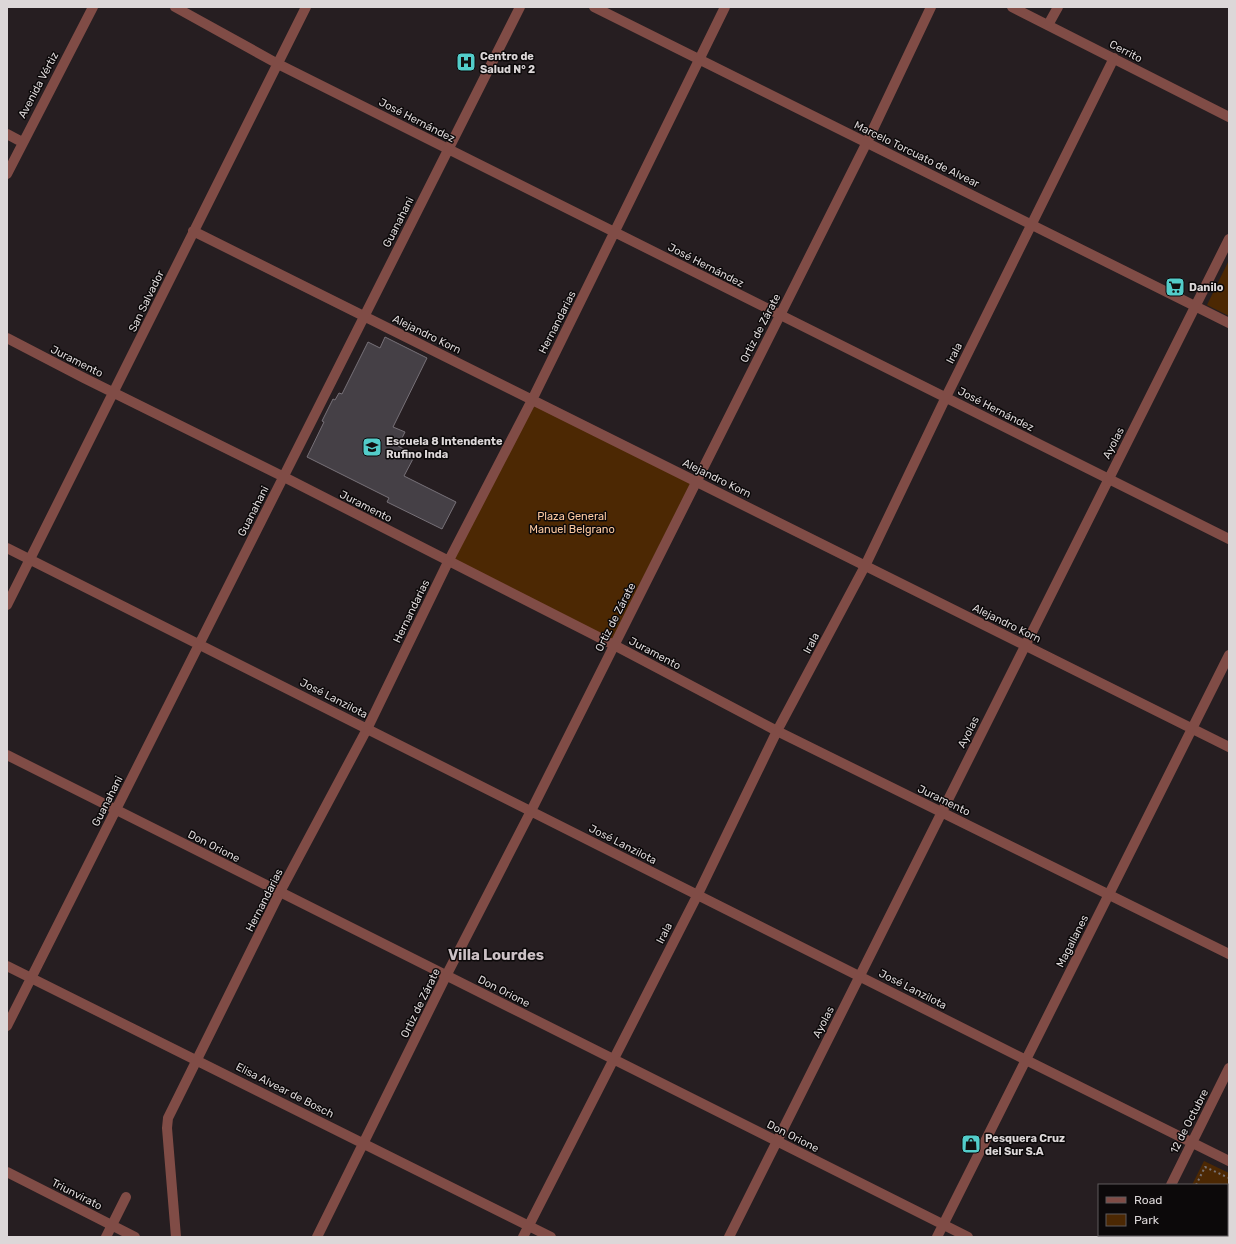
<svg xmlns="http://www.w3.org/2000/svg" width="1236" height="1244" font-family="Rubik,sans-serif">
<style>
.green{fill:#4c2803}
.building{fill:#454046;stroke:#777178}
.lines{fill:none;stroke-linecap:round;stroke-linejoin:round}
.path{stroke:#797375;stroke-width:2;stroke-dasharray:2 3;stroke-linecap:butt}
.minor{stroke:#804c46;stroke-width:10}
.labels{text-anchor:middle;stroke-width:3;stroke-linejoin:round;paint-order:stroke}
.street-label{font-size:11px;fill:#dcd7d8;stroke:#0c090a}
.poi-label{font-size:11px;font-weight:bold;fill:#dcd7d8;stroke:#0c090a;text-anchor:start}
.park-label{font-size:11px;fill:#fcc9a1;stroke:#0c090a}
.district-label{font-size:15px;font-weight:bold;fill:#ccc1c5;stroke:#0c090a}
</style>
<rect width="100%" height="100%" fill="#261e21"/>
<path class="green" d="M1229,260V316L1207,305Z
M532,400L696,482L614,645L448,562Z
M1204,1161L1229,1173V1237H1166L1167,1235H1227V1185H1192Z"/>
<path class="building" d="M385,337L427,358L393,427L405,432L398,446L415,455L404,476L456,502L442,529L387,502L389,498L307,457L324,422L322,421L333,399L335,400L339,393L342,394L368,342L380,348Z"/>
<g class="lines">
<path class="path" d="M1196,1185L1205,1167L1229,1178
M1170,1237L1171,1235"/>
<path class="minor" d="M175,7L278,64L1229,539
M594,7L1229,323
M1012,7L1229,117
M1048,25L1058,7
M7,134L22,142
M7,174L93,7
M193,231L1229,747
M7,338L84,378L284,477L614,645L777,731L1229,954
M7,548L1026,1060L1229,1161
M7,605L306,7
M7,755L968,1237
M7,966L551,1237
M7,1026L520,7
M7,1172L135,1237
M1171,1185L1229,1068
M106,1237L126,1197
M176,1237L167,1128L168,1118L280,892L367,729L448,562L532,400L725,7
M317,1237L446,976L531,811L867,142L931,7
M523,1237L698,894L777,731L865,566L946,397L1114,58
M729,1237L1229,239
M937,1237L1229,655
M1144,1237L1145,1235"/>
</g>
<defs>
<symbol id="hospital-square" viewBox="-11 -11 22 22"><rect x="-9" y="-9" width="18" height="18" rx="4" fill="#53cdca" stroke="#0c090a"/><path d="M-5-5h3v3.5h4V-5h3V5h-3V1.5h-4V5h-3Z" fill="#111"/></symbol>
<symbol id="supermarket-square" viewBox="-11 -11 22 22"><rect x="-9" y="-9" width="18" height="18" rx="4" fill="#53cdca" stroke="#0c090a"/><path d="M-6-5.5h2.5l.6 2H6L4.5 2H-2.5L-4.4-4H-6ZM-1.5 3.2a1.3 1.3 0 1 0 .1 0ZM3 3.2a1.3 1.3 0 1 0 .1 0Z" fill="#111"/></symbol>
<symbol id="school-square" viewBox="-11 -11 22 22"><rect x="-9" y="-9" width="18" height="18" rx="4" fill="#53cdca" stroke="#0c090a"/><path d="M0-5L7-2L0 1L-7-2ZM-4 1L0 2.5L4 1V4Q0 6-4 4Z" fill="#111"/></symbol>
<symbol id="shop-square" viewBox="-11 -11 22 22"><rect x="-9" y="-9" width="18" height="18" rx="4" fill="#53cdca" stroke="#0c090a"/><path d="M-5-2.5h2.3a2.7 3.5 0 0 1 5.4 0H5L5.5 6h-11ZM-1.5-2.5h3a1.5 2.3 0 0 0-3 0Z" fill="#111"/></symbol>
</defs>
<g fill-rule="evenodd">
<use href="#hospital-square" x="455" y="51" width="22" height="22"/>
<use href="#supermarket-square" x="1164" y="276" width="22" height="22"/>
<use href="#school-square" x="361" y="436" width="22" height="22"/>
<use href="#shop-square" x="960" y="1133" width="22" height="22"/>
</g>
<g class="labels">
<g class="street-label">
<text transform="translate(1126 51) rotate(27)" y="4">Cerrito</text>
<text transform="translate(38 85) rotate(-62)" y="4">Avenida Vértiz</text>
<text transform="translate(417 120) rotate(27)" y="4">José Hernández</text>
<text transform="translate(917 154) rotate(26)" y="4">Marcelo Torcuato de Alvear</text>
<text transform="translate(398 222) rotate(-63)" y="4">Guanahani</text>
<text transform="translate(706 265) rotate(27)" y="4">José Hernández</text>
<text transform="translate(146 301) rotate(-64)" y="4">San Salvador</text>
<text transform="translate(557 322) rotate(-63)" y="4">Hernandarias</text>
<text transform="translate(760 328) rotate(-63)" y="4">Ortiz de Zárate</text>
<text transform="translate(427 334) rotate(26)" y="4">Alejandro Korn</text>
<text transform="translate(954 353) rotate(-63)" y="4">Irala</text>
<text transform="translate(77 361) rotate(27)" y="4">Juramento</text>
<text transform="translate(996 409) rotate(27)" y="4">José Hernández</text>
<text transform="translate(1113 443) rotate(-63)" y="4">Ayolas</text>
<text transform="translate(717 478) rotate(26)" y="4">Alejandro Korn</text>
<text transform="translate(366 506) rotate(27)" y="4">Juramento</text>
<text transform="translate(253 511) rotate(-63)" y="4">Guanahani</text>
<text transform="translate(411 611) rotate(-64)" y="4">Hernandarias</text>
<text transform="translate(615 617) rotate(-63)" y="4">Ortiz de Zárate</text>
<text transform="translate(1007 623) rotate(26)" y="4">Alejandro Korn</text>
<text transform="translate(811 643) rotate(-62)" y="4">Irala</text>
<text transform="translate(655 653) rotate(28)" y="4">Juramento</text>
<text transform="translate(334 698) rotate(27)" y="4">José Lanzilota</text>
<text transform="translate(968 732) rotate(-63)" y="4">Ayolas</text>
<text transform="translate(944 800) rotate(26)" y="4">Juramento</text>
<text transform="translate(107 801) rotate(-63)" y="4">Guanahani</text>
<text transform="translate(623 844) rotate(27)" y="4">José Lanzilota</text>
<text transform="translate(214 846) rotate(27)" y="4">Don Orione</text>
<text transform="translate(264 900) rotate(-63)" y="4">Hernandarias</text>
<text transform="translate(664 933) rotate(-63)" y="4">Irala</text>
<text transform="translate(1072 941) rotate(-63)" y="4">Magallanes</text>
<text transform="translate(913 989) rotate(27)" y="4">José Lanzilota</text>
<text transform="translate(504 991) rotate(27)" y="4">Don Orione</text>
<text transform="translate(420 1003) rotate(-64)" y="4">Ortiz de Zárate</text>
<text transform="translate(823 1022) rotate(-63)" y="4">Ayolas</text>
<text transform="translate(285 1090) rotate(27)" y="4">Elisa Alvear de Bosch</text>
<text transform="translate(1189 1121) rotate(-63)" y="4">12 de Octubre</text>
<text transform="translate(793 1136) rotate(27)" y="4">Don Orione</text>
<text transform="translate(77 1194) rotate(27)" y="4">Triunvirato</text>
</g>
<g class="poi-label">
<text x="480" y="60">Centro de<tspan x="480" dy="13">Salud N° 2</tspan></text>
<text x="1189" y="291">Danilo</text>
<text x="386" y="445">Escuela 8 Intendente<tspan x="386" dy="13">Rufino Inda</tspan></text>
<text x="985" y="1142">Pesquera Cruz<tspan x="985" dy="13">del Sur S.A</tspan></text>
</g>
<g class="park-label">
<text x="572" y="520">Plaza General<tspan x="572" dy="13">Manuel Belgrano</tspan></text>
</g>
<g class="district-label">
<text x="496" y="960">Villa Lourdes</text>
</g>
</g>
<rect width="1236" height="1244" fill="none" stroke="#dcd7d8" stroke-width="16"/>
<rect x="1098" y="1184" width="130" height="52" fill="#0c090a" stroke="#5f5b5c"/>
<rect x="1106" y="1197" width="20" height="6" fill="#804c46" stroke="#5f5b5c"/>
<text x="1134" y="1204" font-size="12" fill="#dcd7d8">Road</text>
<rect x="1106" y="1214" width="20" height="12" fill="#4c2803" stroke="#5f5b5c"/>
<text x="1134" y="1224" font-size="12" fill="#dcd7d8">Park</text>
</svg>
